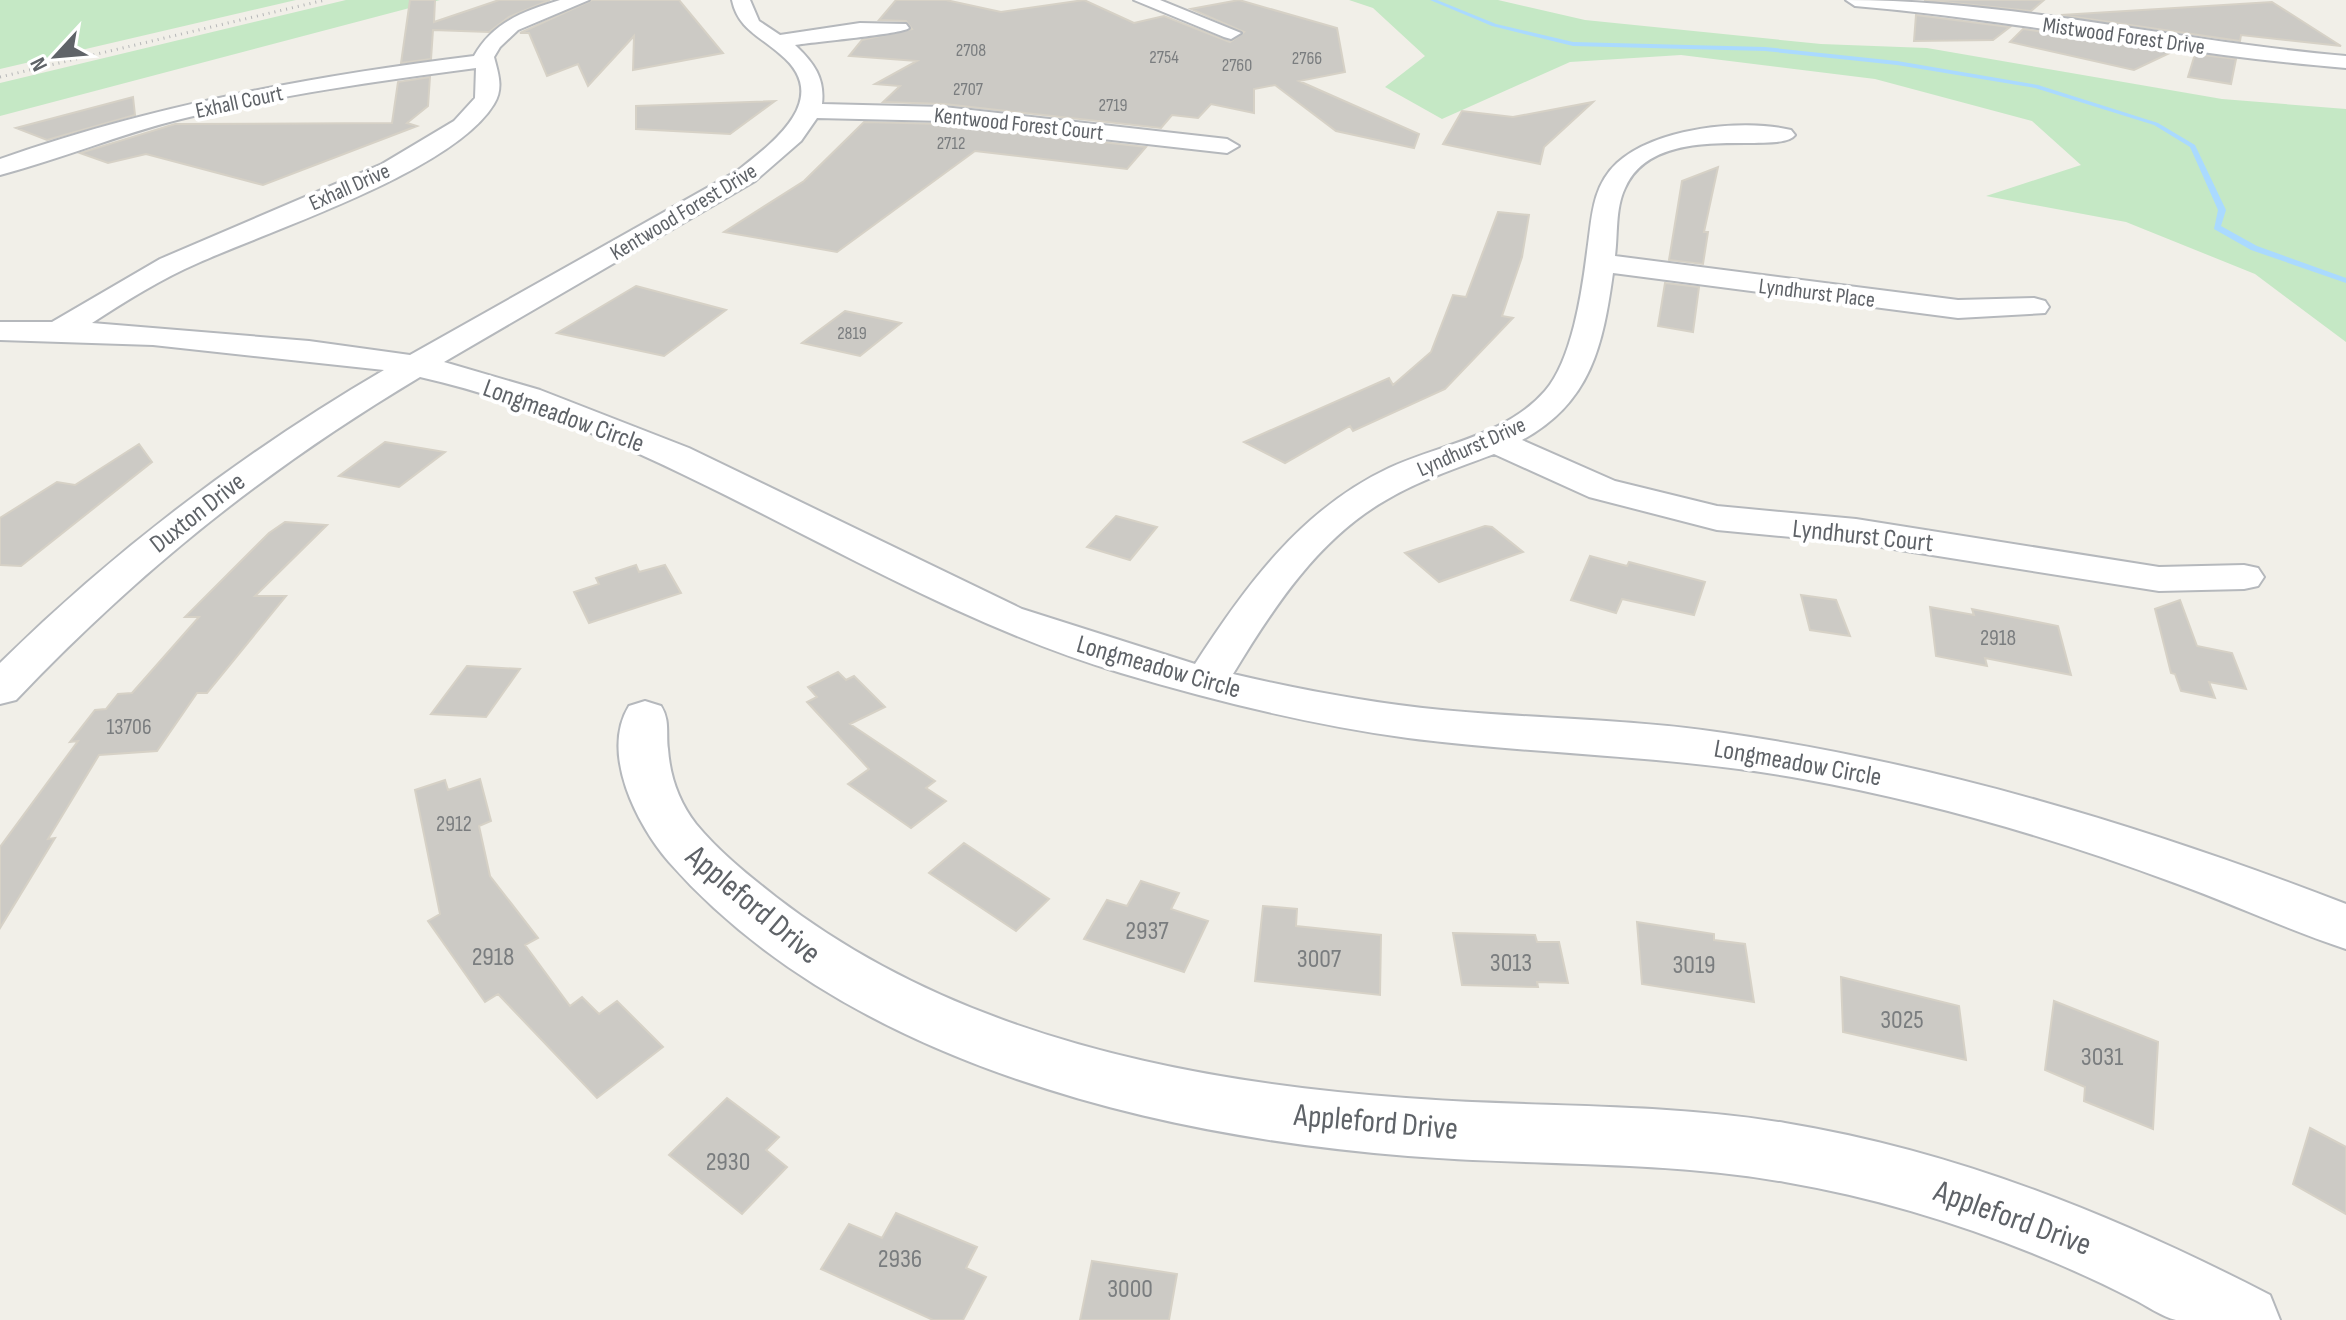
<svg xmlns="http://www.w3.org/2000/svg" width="2346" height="1320" font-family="'Sofia Sans Condensed',sans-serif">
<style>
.green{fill:#c5e8c5}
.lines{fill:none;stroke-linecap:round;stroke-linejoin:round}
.stream{fill:#aadaff;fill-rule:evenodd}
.building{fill:#cccac5;stroke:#d6d1c6;stroke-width:2}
.minor-casing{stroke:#b5b8bc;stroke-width:4}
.minor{fill:#fff;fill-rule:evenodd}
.rail{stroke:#b6b7b8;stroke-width:3;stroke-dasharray:1 5;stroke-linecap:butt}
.labels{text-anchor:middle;stroke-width:8;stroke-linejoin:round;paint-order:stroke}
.far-number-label{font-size:18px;fill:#7a7d7f}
.far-street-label{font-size:22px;fill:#5f6368;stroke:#fff}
.number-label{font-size:22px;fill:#7a7d7f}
.street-label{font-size:26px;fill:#5f6368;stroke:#fff}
.near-number-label{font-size:26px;fill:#7a7d7f}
.near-street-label{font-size:32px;fill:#5f6368;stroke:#fff}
</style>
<rect width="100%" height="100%" fill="#f1efe8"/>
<path class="green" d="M0,0H296L0,69Z
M346,0H440L0,116V83Z
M1349,0H1498L1585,20L1821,44L1927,48L2222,99L2346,109V342L2255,274L2126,222L1986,196L2081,165L2032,121L1875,79L1681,55L1570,62L1442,119L1385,87L1425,56L1373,8Z"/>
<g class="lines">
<path class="stream" d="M1430,0H1437L1496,24L1573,42L1765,47L1897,61L2038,85L2158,123L2195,145L2226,210L2221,226L2257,246L2346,278V283L2251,250L2214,229L2218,210L2190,147L2154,125L2035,88L1897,65L1765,51L1573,46L1492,26Z"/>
</g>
<path class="building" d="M410,0H435L434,22L499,0H550L509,17L489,32L433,30L431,59L401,63Z
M592,0H679L723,53L633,70L634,36L588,86L578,64L547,76L529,33H520Z
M896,0H946L1001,12L1084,0L1134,23L1164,16L1230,42L1244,32L1191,9L1239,0L1337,28L1345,72L1299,81L1419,134L1414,148L1336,131L1275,85L1254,89V113L1211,104L1198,118L1172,115L1161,128L944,104L883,102L900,86L875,84L917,61L849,56L862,40L912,29L906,21L879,20Z
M1924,0H2044L2031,11Z
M2272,2L2341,46L2241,35L2240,41L2061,15Z
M1916,15L1978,23L2010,27L1993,40L1914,41Z
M2023,29L2161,49L2174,51L2134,70L2010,42Z
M2195,54L2236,59L2231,84L2188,77Z
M430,77L428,106L407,123L417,126L263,185L146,154L108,163L80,153L175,124L392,123L398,82Z
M133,97L135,115L47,140L16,128Z
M775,101L730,134L636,129V106Z
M1593,102L1544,147L1540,164L1443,144L1462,111L1513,117Z
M864,122L944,124L1146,147L1127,169L975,151L837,252L724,232L804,181Z
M1718,167L1704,232H1708L1703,264L1669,260L1682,181Z
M1498,212L1529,215L1522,257L1502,316L1513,318L1445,389L1353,431L1350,426L1285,463L1244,442L1389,378L1393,385L1431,352L1453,295L1466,297Z
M1665,283L1699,287L1693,332L1658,326Z
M636,286L726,310L664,356L557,333Z
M845,311L901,323L860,356L802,343Z
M385,442L445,452L399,487L339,476Z
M139,444L152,462L21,566L0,565V518L57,482L75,485Z
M1116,516L1157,527L1130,560L1087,547Z
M285,522L327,525L255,596H286L207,693H197L157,751L99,755L48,839L55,838L0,928V847L78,741L70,742L95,710L106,709L118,694L132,693L199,617H185L269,533Z
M1485,526L1492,527L1523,552L1439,582L1405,553Z
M1590,556L1627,566L1629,562L1705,582L1694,615L1622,599L1616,613L1571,600Z
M636,565L639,572L665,565L681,593L589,623L574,592L599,584L596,578Z
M1801,595L1836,600L1850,636L1810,630Z
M2180,600L2197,646L2232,653L2246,689L2209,682L2215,698L2181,691L2175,674L2171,673L2155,609Z
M1930,607L1974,615L1972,609L2058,626L2071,675L1985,658L1987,666L1936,656Z
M467,666L520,669L486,717L431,714Z
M838,672L846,680L854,676L885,707L850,724L935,781L926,788L946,801L911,828L848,784L869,769L807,702L817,697L808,687Z
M480,779L491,821L479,826L490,876L538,938L525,945L570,1006L582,997L599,1014L617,1001L663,1047L597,1098L498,994L485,1002L428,921L440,914L415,790L445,780L448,790Z
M964,843L1049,899L1016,931L929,873Z
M1141,881L1179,893L1171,909L1208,921L1184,972L1084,939L1107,900L1127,906Z
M1263,906L1297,909L1296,926L1381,935L1380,995L1255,981Z
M1637,922L1714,934V940L1745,944L1754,1002L1642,984Z
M1453,933L1535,935L1537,942H1559L1568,983L1537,982L1538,987L1462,985Z
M1841,977L1959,1006L1966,1060L1843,1032Z
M2054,1001L2158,1042L2153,1129L2084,1101L2085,1087L2045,1070Z
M727,1098L779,1137L766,1150L787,1167L742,1214L669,1155Z
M2310,1128L2346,1147V1214L2293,1184Z
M896,1213L977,1247L966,1268L986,1277L963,1320H933L821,1269L849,1224L882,1238Z
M1092,1261L1177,1274L1169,1320H1080Z"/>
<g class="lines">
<defs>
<path id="minor" d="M560,0H589L518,30L500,47L494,57C498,73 504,88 494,104C454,171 271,230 198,263C161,279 126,301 92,323L309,341L410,355L737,171C773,143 834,98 780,54C760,36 738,29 732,0H750L759,21L780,35L860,23L906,24L909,28C903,34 812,42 795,45C814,63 825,78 822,104L944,107L1227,139L1239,146L1227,153L944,121L817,118L801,141L755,181L444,362L540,390L689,448L1022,609L1195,664C1246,585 1302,509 1389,468C1441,444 1506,436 1545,391C1572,360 1582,292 1587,252C1592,220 1591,187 1617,163C1655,128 1743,118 1791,130L1795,135C1779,157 1656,118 1625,188C1615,209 1618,234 1615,256L1958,300L2034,298L2045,301L2049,307L2045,313L1958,318L1613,273C1603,345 1591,403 1522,440L1615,481L1717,506L1856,519L2159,567L2244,565L2258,568L2264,577L2258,586L2244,589L2159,591L1856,543L1717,530L1589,497L1494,454C1457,468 1420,480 1386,500C1318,539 1273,608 1233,674C1302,690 1371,703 1442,710C1536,719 1631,719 1724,733C1939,764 2144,826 2346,904V949C2288,930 2233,904 2175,883C2054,838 1930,802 1803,779C1672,755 1540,755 1408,738C1311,725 1215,701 1121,673C876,600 671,434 420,377C266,469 140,570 16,700L0,704V663C116,549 244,452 384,370L153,345L0,340V322H52L160,259L382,164L454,121L475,98L476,68C377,81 278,95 181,119C120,134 61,159 0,175V159C154,105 313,76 474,56C493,22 524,11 560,0Z
M1134,0H1160L1241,33L1231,39L1224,37Z
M1846,0C2014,0 2179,42 2346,56V68C2181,55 2020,20 1855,6Z
M645,701L661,706C670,720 666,733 668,749C670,777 679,802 696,824C719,852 748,875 776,897C954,1035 1185,1082 1406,1098C1532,1108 1660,1102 1785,1123C1956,1151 2117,1216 2270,1295L2280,1320C2252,1320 2200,1320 2176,1320C2162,1317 2146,1305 2133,1299C2108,1286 2082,1274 2056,1263C1969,1226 1878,1198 1785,1182C1660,1160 1533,1166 1408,1156C1152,1136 844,1061 669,862C637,825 600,753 629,706Z"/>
</defs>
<use href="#minor" class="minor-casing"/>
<use href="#minor" class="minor"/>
<path class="rail" d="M0,77L325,0"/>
</g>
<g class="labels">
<g class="far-number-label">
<text x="971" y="56">2708</text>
<text x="1164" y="63">2754</text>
<text x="1307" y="64">2766</text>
<text x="1237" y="71">2760</text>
<text x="968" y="95">2707</text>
<text x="1113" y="111">2719</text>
<text x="951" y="149">2712</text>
<text x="852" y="339">2819</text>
</g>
<g class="far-street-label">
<text transform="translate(2124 35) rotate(8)" y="8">Mistwood Forest Drive</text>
<text transform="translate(239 101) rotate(-12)" y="8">Exhall Court</text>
<text transform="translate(1019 123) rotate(6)" y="8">Kentwood Forest Court</text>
<text transform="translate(349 186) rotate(-24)" y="8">Exhall Drive</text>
<text transform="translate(683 211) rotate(-31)" y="8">Kentwood Forest Drive</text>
<text transform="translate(1817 292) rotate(7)" y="8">Lyndhurst Place</text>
<text transform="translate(1471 446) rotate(-24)" y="8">Lyndhurst Drive</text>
</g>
<g class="number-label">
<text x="1998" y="645">2918</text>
<text x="129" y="734">13706</text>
<text x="454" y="831">2912</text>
</g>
<g class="street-label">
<text transform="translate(564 415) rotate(20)" y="9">Longmeadow Circle</text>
<text transform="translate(197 512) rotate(-38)" y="9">Duxton Drive</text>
<text transform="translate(1863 535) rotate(6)" y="9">Lyndhurst Court</text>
<text transform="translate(1159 666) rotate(16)" y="9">Longmeadow Circle</text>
<text transform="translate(1798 762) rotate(10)" y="9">Longmeadow Circle</text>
</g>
<g class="near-number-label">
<text x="1147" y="939">2937</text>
<text x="493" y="965">2918</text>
<text x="1319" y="967">3007</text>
<text x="1511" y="971">3013</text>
<text x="1694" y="973">3019</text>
<text x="1902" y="1028">3025</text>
<text x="2102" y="1065">3031</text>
<text x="728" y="1170">2930</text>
<text x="900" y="1267">2936</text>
<text x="1130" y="1297">3000</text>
</g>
<g class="near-street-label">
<text transform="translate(754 904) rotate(40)" y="11">Appleford Drive</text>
<text transform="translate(1376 1121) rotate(5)" y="11">Appleford Drive</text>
<text transform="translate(2013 1217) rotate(20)" y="11">Appleford Drive</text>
</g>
</g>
<g transform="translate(56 56) rotate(244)" stroke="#ffffff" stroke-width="6" paint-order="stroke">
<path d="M0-6L14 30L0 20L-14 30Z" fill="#5f6368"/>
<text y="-12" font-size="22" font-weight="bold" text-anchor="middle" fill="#5f6368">N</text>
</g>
</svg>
